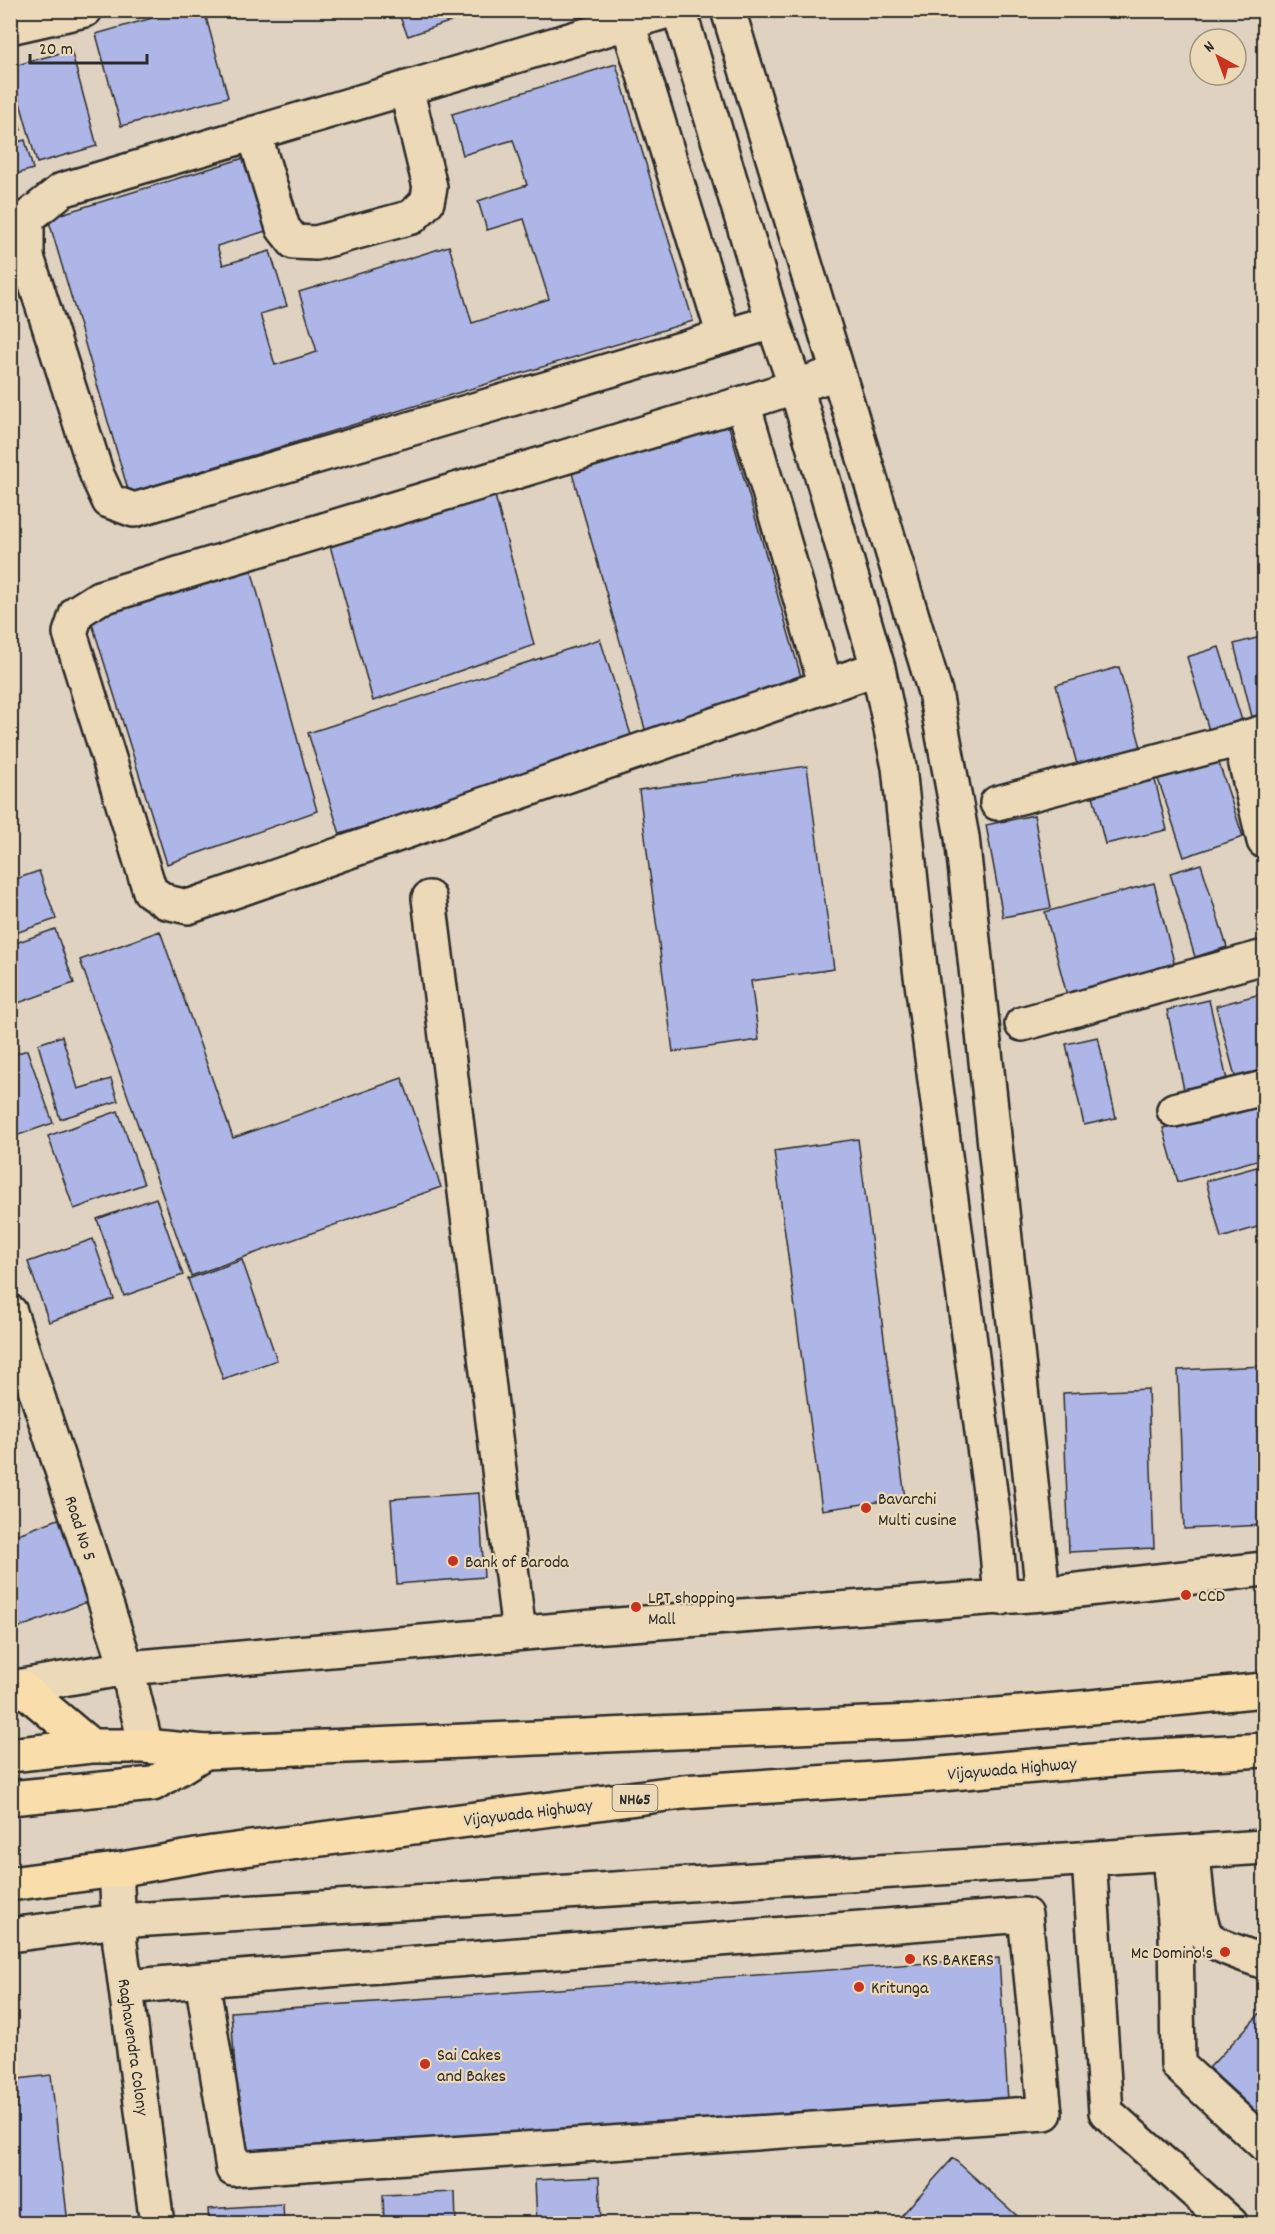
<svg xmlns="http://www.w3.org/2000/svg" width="1275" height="2234" font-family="Dekko,sans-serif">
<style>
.building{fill:#adb6e6;stroke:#2b2b2b;stroke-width:1.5}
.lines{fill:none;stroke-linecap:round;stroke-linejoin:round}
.minor-casing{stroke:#2b2b2b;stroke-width:38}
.major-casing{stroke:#2b2b2b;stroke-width:38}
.highway-casing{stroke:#2b2b2b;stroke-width:38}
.minor{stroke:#ecd9b7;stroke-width:33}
.major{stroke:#f9deab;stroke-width:33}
.highway{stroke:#f9deab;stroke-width:33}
.poi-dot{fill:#c8321e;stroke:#ecd9b7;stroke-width:2}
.labels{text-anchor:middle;stroke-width:4.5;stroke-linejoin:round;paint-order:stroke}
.shield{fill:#ecd9b7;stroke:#655f55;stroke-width:1.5}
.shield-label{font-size:16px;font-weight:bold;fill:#2b2b2b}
.poi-label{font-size:18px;fill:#2b2b2b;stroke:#ecd9b7;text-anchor:start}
.street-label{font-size:18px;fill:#2b2b2b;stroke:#ecd9b7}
</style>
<rect width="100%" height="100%" fill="#dfd2c0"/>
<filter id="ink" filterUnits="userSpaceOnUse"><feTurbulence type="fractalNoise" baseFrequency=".0167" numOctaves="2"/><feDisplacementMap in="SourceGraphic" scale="12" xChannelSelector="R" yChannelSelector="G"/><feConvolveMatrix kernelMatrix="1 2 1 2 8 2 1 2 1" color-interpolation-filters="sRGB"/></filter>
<g filter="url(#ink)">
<path class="building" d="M180,10H204L228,97L121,126L96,34Z
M397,10H484L408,36Z
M71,50L97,146L37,163L10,67Z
M616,64L693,321L129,493L48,218L244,158L266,231L217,246L223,265L270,251L287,306L260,314L275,365L317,352L299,292L449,246L472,323L549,299L524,219L487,230L478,201L527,185L513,140L463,155L452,114Z
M10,91L21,130L10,133Z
M25,140L33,169L10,176V144Z
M728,423L804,687L647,736L572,473Z
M493,488L534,645L373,701L329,542Z
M248,558L317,811L167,864L89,614Z
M1264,636V722L1254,725L1234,644Z
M600,639L633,741L340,834L308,733Z
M1219,647L1244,727L1211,737L1187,657Z
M1119,667L1142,751L1078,768L1056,685Z
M1217,757L1243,837L1184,857L1157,776Z
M807,766L834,969L751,981L759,1040L673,1052L639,790Z
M1154,776L1167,830L1105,844L1092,791Z
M1034,815L1051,908L1003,917L986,825Z
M1201,864L1227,947L1195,957L1170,873Z
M39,871L56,919L10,935V881Z
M1154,883L1177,974L1069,1003L1045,912Z
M55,929L74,983L10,1006V945Z
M160,931L233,1138L402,1078L441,1187L191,1276L80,960Z
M1264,993V1072L1236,1080L1216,1006Z
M1209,1000L1229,1089L1186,1099L1167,1010Z
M62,1036L78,1089L111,1079L118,1101L60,1119L38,1044Z
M1098,1037L1116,1118L1084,1125L1066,1044Z
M27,1050L53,1123L10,1138V1056Z
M1264,1100V1158L1178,1182L1163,1128Z
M118,1111L144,1184L74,1209L48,1136Z
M858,1139L905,1498L822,1510L774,1151Z
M1264,1165V1225L1221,1238L1206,1181Z
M156,1198L183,1275L124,1296L97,1219Z
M93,1239L114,1299L49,1322L28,1262Z
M242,1260L277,1360L223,1379L188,1279Z
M1263,1366L1264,1525L1184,1529L1178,1370Z
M1148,1389L1154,1548L1069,1552L1063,1393Z
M479,1493L484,1577L397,1584L391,1499Z
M61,1518L92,1600L10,1631V1537Z
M999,1958L1008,2101L241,2156L231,2012Z
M1264,2009V2119L1209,2068Z
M51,2075L68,2224H10V2080Z
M953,2158L1026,2224H894Z
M599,2177L601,2224H537L535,2180Z
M455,2192L456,2224H384L383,2195Z
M283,2204L284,2224H209L208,2209Z"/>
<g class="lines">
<defs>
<path id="minor" d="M671,10L62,190L27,218V257L97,475L109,501L134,510L773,322
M679,10L773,322L796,387L878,668L899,767L920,968L995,1529L1001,1598
M728,10L935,692L962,837L1043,1594
M628,23L724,336
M10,27L85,10
M254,133L283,228L294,242L316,243L412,217L427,202L430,187L406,88
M837,373L763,397L99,598L77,612L70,633L150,891L166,902L188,907L878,668
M743,403L826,686
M1264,732L1240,739L1264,841
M997,803L1240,739
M429,898L519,1633
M1022,1024L1264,957
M1174,1110L1264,1088
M10,1312L127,1668L146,1746
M10,1688L127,1668L604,1626L1043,1594L1264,1569
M1193,1853C1195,1871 1197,1918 1205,1933C1212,1946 1250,1956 1264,1962
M1169,1855L1176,1931L1178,2065L1264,2144
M1089,1859L1106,2112L1231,2224
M116,1870L120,1944L157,2224
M1025,1915L1045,2113L233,2169L202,1980Z
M10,1935L118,1921L1264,1847
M126,1987L202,1980"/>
<path id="major" d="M10,1798L153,1784L205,1752"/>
<path id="highway" d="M21,1687L91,1746
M10,1755L91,1746H146L205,1752L913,1722L1081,1708L1264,1690
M10,1884L116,1870L213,1853L683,1792L918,1776L1139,1757L1264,1750"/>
</defs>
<use href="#minor" class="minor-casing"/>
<use href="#major" class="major-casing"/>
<use href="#highway" class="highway-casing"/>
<use href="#minor" class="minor"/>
<use href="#major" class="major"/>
<use href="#highway" class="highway"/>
</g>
</g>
<g class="poi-dot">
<circle cx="866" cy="1508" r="6"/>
<circle cx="453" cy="1561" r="6"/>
<circle cx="1186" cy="1595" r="6"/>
<circle cx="636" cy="1607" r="6"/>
<circle cx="1225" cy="1952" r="6"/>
<circle cx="910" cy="1959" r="6"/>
<circle cx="859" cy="1987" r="6"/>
<circle cx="425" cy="2064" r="6"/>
</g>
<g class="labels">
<rect class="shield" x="612.5" y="1785" width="45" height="26" rx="4.5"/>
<g class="shield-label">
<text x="635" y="1804">NH65</text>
</g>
<g class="poi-label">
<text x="878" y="1504">Bavarchi<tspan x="878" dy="21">Multi cusine</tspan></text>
<text x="465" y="1567">Bank of Baroda</text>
<text x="1198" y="1601">CCD</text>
<text x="648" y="1603">LPT shopping<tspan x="648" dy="21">Mall</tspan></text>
<text x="1213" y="1958" text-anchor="end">Mc Domino's</text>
<text x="922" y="1965">KS BAKERS</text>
<text x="871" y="1993">Kritunga</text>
<text x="437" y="2060">Sai Cakes<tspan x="437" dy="21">and Bakes</tspan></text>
</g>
<g class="street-label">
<text transform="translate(81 1528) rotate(72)" y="6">Road No 5</text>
<text transform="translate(1012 1768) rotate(-5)" y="6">Vijaywada Highway</text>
<text transform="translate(528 1812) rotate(-7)" y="6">Vijaywada Highway</text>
<text transform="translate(134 2047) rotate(82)" y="6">Raghavendra Colony</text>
</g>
</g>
<rect width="1275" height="2234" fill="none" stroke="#ecd9b7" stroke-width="36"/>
<rect x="18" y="18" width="1239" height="2198" fill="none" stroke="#2b2b2b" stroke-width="2" filter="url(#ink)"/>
<g transform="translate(1218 57) rotate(319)"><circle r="28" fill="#ecd9b7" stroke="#9f937f" stroke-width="1.5"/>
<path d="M0-4.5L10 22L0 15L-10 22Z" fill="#c8321e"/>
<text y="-9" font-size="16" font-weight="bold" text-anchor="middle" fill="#2b2b2b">N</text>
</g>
<path d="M30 54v9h117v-9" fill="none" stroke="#2b2b2b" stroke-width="3"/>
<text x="39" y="54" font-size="18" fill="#2b2b2b" stroke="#ecd9b7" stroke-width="4.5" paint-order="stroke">20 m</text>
</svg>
